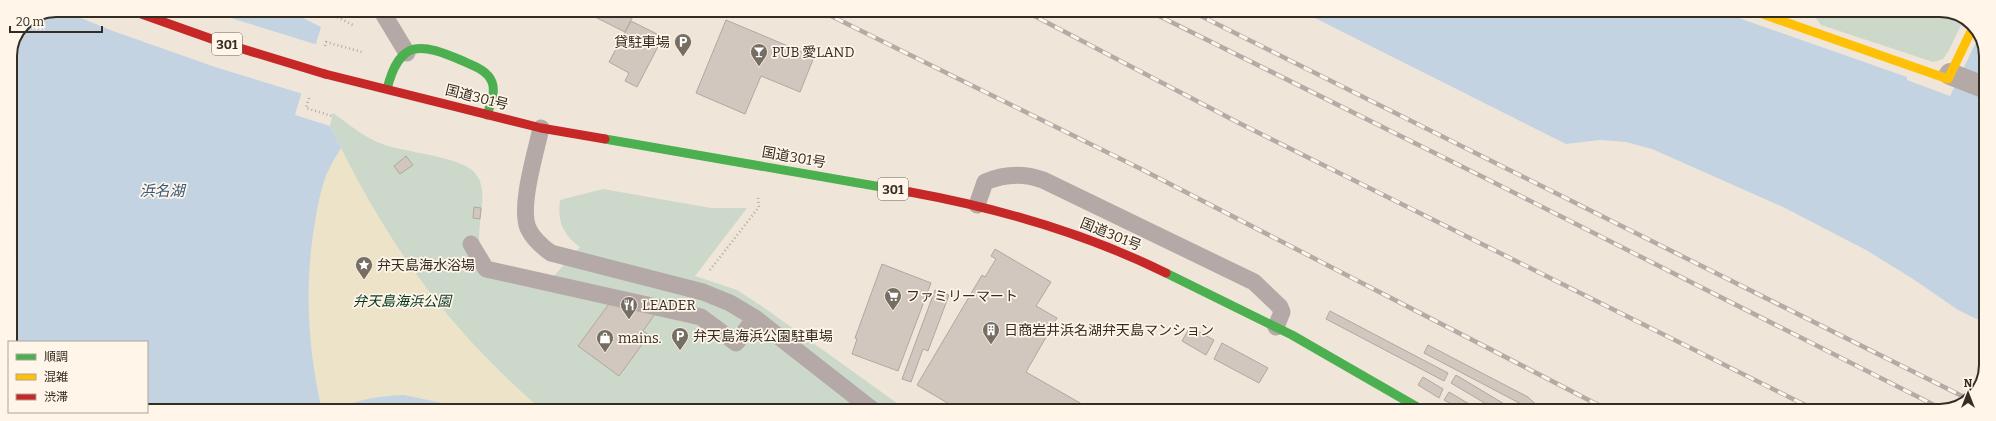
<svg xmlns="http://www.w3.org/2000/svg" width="1996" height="421" font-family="Bitter,'Noto Sans JP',serif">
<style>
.green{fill:#cbd8ca}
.sand{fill:#ece3c8}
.water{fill:#c4d3e2}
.pier{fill:#efe6d9}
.building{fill:#d1c7be;stroke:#b0a8a0}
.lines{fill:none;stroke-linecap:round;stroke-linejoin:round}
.path{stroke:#b3a9a5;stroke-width:2.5;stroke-dasharray:1 3;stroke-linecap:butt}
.lane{stroke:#b5a9a7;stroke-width:17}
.street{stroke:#b5a9a7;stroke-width:22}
.fast{stroke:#4caf50;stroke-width:9}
.slow{stroke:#ffc107;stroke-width:9}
.jam{stroke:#c62828;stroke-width:9}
.rail-casing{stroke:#b4aaa6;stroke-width:4.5}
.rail{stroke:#fff5e8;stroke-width:3;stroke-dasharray:9;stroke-linecap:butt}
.jam-bridge{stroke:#c62828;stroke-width:9}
.labels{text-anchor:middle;stroke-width:3.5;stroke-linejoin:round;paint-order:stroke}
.shield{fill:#fff5e8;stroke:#70695f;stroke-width:1}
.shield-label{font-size:13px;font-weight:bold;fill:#332d24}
.poi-label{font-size:14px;fill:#332d24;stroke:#fff5e8;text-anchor:start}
.street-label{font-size:14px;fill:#332d24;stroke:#fff5e8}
.park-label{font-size:14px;font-style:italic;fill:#033624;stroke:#fff5e8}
.water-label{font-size:15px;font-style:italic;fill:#34587f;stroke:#fff5e8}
.rim{fill:none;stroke:#332d24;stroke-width:2}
</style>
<rect width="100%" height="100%" fill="#efe6d9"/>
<path class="green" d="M1814,11H1949L1964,19L1948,52L1943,59L1933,62L1821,25L1815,17Z
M333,113C349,124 366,139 385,145C405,152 461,157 474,172C498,197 459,249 496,266C508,271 538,275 552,278L580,247C563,235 557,221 560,200L603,189L711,208H747L695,276L737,290L763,307L908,411L468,410C442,401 409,391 381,396C360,399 342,410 322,410L328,170L341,148L330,126Z"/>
<path class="sand" d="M341,148C395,255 452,332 542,410H468L452,405L404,395L381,396L343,406L335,410H322C307,345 304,282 316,216C319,201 322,183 329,169C332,162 337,155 341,148Z"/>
<path class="water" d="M56,10H326L295,115L330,126L341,148C337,155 332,162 329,169C322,183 319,201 316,216C304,282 307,345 322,410H147V342H10V55L24,23Z
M1301,11H1719L1907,77V80L1950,96L1979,36C1990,58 1988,78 1978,99L1986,103L1985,323L1958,310L1913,279L1866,250L1783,207L1652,149L1626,142L1600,140L1566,144Z
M404,395L452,405L468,410H335C357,399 380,396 404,395Z"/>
<path class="pier" d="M61,10H205L318,45L303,94L215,67L113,31Z
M287,10H328L323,28Z"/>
<path class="building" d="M600,10H636L625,32L597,18Z
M726,20L814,57L800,92L761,76L745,114L696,93Z
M631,21L663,37L637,87L625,81L629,73L609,62Z
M406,156L413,165L400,174L394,166Z
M474,207L481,208L480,219L473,218Z
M995,249L1051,282L1036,306L1057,318L1026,372L1094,411H961L917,385L982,275L985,277L996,259L991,256Z
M882,264L931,283L898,371L852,354L857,339L855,338Z
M935,290L949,295L928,351L923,349L911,382L902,379Z
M609,304L655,314L643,331L649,335L619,376L578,346Z
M1330,311L1448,373L1444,381L1326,319Z
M1190,327L1214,340L1206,355L1182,341Z
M1222,343L1268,368L1259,383L1214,359Z
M1428,345L1528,397L1543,411H1529L1523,405L1424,353Z
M1456,375L1516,411H1498L1451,383Z
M1423,377L1443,389L1439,398L1418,385Z
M1449,392L1481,411H1463L1444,400Z
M1561,404L1575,411H1558Z"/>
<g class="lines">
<path class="path" d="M323,10L353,25
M325,46L326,42L362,52
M309,98L306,108L332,116
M710,270L759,207L758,198"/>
<path class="lane" d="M386,10L384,15L407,53
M541,128C536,152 519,206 528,228C533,239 541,246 551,253L703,292L730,303L755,318L874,411
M977,205L985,182C1004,174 1024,173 1043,180L1254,282L1280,307L1282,312L1276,327
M471,244L486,269L701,317L736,343L755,318"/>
<path class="street" d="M1950,74L1986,88"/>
<path class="fast" d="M387,89C400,38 421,43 463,61C474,66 487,70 492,82C496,93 490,105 487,115
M605,139L910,192
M1166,273L1292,335L1424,411"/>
<path class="slow" d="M1754,11L1948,79L1974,25"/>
<path class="jam" d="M325,74L541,128L605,139
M910,192C998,208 1085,233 1166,273"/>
<defs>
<path id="rail" d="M819,10L1141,169L1610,411
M1023,10L1237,122L1817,411
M1147,10L1481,176L1944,410
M1191,11L1970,400"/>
</defs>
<use href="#rail" class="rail-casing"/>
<use href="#rail" class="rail"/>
<path class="jam-bridge" d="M130,10L223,43L325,74"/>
</g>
<defs>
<symbol id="parking-pin" viewBox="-11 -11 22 30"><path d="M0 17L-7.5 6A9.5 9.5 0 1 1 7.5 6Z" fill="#756e63" stroke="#fff5e8"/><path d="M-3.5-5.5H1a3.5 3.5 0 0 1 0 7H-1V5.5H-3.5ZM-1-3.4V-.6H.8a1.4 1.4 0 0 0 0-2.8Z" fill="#fff"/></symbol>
<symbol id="bar-pin" viewBox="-11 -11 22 30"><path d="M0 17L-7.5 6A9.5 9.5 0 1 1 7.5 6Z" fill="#756e63" stroke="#fff5e8"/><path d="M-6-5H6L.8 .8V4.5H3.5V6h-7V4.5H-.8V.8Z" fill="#fff"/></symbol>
<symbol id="sight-pin" viewBox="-11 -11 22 30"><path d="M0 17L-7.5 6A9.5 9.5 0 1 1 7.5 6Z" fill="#756e63" stroke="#fff5e8"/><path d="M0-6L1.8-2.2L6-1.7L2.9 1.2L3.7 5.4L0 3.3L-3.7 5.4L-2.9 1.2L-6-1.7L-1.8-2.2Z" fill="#fff"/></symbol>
<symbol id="supermarket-pin" viewBox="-11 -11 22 30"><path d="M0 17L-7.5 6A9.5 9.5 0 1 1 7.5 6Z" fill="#756e63" stroke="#fff5e8"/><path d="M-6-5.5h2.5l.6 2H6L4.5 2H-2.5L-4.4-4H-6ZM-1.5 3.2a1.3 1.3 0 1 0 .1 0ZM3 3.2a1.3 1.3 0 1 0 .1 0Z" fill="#fff"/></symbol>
<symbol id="restaurant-pin" viewBox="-11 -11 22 30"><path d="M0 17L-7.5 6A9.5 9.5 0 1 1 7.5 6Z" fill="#756e63" stroke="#fff5e8"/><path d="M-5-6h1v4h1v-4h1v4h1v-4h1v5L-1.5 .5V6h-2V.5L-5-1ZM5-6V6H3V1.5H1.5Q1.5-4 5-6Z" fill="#fff"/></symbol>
<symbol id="building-pin" viewBox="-11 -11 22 30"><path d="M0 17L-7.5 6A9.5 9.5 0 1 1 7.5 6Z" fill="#756e63" stroke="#fff5e8"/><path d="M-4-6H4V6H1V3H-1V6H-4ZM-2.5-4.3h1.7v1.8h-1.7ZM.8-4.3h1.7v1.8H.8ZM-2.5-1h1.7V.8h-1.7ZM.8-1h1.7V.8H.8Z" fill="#fff"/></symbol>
<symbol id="shop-pin" viewBox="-11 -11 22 30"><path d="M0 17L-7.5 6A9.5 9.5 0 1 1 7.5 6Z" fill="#756e63" stroke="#fff5e8"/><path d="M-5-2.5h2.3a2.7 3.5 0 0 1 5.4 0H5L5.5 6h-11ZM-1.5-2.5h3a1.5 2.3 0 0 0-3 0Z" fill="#fff"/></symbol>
</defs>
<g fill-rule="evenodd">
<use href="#parking-pin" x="673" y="32" width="20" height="27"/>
<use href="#bar-pin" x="749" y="42" width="20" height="27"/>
<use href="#sight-pin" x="354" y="255" width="20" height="27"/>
<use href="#supermarket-pin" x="883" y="286" width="20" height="27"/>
<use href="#restaurant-pin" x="619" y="295" width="20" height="27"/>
<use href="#building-pin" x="981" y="320" width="20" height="27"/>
<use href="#parking-pin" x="670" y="326" width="20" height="27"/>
<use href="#shop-pin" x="595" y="328" width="20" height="27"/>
</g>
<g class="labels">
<g class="shield">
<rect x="212" y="33" width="30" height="22" rx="3"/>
<rect x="878" y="178" width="30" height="22" rx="3"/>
</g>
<g class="shield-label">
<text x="227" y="49">301</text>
<text x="893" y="194">301</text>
</g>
<g class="poi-label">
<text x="670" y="47" text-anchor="end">貸駐車場</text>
<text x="772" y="57">PUB 愛LAND</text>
<text x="377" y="270">弁天島海水浴場</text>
<text x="906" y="301">ファミリーマート</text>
<text x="642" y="310">LEADER</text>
<text x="1004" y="335">日商岩井浜名湖弁天島マンション</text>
<text x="693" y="341">弁天島海浜公園駐車場</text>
<text x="618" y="343">mains.</text>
</g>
<g class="street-label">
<text transform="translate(477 97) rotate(14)" y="5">国道301号</text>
<text transform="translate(794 157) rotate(10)" y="5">国道301号</text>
<text transform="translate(1111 234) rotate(22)" y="5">国道301号</text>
</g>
<g class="park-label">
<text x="402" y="306">弁天島海浜公園</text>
</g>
<g class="water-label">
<text x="162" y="196">浜名湖</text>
</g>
</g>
<path d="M0 0H1996V421H0ZM56 17H1940A39 39 0 0 1 1979 56V365A39 39 0 0 1 1940 404H56A39 39 0 0 1 17 365V56A39 39 0 0 1 56 17Z" fill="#fff5e8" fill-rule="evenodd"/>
<path class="rim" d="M56 17H1940A39 39 0 0 1 1979 56V365A39 39 0 0 1 1940 404H56A39 39 0 0 1 17 365V56A39 39 0 0 1 56 17Z"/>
<rect x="8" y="341" width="140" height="72" fill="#fff5e8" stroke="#ada59a"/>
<rect x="16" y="354" width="20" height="6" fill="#4caf50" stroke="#ada59a"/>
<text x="44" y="361" font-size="12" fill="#332d24">順調</text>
<rect x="16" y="374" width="20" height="6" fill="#ffc107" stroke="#ada59a"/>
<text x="44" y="381" font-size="12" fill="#332d24">混雑</text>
<rect x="16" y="394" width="20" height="6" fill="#c62828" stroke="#ada59a"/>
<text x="44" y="401" font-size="12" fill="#332d24">渋滞</text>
<g transform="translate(1968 393)" stroke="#fff5e8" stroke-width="3" paint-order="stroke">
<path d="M0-3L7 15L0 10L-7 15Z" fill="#332d24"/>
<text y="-6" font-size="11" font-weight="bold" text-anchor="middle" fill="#332d24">N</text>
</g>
<path d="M10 26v6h92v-6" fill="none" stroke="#332d24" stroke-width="2"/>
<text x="16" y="26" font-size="12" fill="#332d24" stroke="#fff5e8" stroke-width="3" paint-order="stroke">20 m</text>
</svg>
